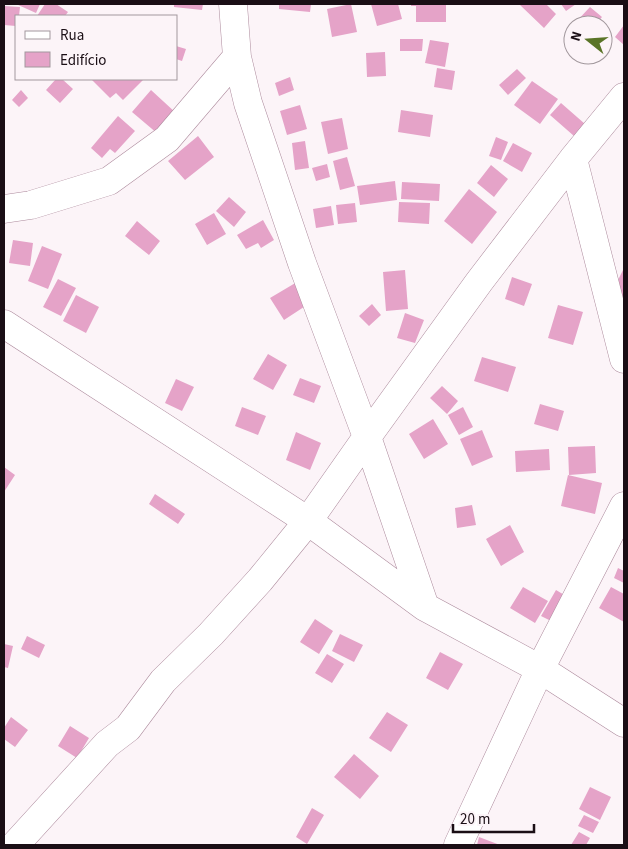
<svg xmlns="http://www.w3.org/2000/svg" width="628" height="849" font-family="'Source Sans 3',sans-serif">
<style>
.building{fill:#e5a3c8}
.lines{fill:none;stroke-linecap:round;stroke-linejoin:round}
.minor-casing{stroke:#ad8b9d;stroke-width:29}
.minor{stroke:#fff;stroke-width:28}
</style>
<rect width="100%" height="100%" fill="#fcf4f8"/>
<path class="building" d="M16,4H40L36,13Z
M45,4H56L68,12L65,16H37Z
M174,4H203L202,10L174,7Z
M279,4H311L310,12L279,9Z
M351,4L357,32L332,37L327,9Z
M371,4H398L402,19L377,26Z
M411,4H446V22H416V6H411Z
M521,4H546L556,14L544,28L520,5Z
M561,4H576L566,11Z
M4,6L20,7L19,16H16V26L4,25Z
M590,7L602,17L595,25H577L575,23Z
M624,25V45L615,37Z
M400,39H423L422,51H400Z
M430,40L449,43L445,67L425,63Z
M176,46L186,49L182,61L176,59Z
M385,52L386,76L367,77L366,53Z
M437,68L455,71L452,90L434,87Z
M517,69L526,78L508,95L499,85Z
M290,77L294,90L279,96L275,83Z
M56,79H62L73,89L60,103L46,90Z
M93,79H144L123,100L116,93L110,98L92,80Z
M532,81L558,99L540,124L514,105Z
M21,90L28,98L19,107L12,100Z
M151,90L176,113L158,134L132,112Z
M561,103L585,124L574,136L550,115Z
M300,105L307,129L287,135L280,111Z
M401,110L433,115L430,137L398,132Z
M118,116L135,131L115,153L110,149L102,158L91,148Z
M342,118L348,149L328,154L321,122Z
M198,136L214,157L185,180L168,161Z
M496,137L508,142L501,160L489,156Z
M305,141L309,168L295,170L292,143Z
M513,143L532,153L522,172L503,161Z
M347,157L355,186L340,190L333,161Z
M327,164L330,177L316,181L312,168Z
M491,165L508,179L494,197L477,183Z
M395,181L397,200L360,205L357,186Z
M402,182L440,184L439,201L401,199Z
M469,189L497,212L472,244L444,221Z
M229,197L246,212L234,227L216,211Z
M399,202L430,203L429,224L398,222Z
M355,203L357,222L338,224L336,205Z
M331,206L334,225L316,228L313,209Z
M214,213L226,234L207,245L195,224Z
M263,220L274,240L261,248L258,243L246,249L237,235Z
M137,221L160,241L149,255L125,236Z
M13,240L33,243L30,266L9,263Z
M42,246L62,254L48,289L28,281Z
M624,268V301L611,294Z
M405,270L408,309L386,311L383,272Z
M512,277L532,284L524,306L505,299Z
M58,279L76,288L61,316L43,307Z
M297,282L310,303L284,320L270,298Z
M76,295L99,307L86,333L63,321Z
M372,304L381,315L369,326L359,316Z
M558,305L583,312L573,345L548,338Z
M405,313L424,320L415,343L397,338Z
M268,354L287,365L273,390L253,379Z
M482,357L516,367L508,392L474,381Z
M300,378L321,386L314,403L293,395Z
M176,379L194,387L182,411L165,403Z
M442,386L458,401L447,414L430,398Z
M540,404L564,411L558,431L534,424Z
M242,407L266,416L258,435L235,426Z
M463,407L473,427L459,435L448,415Z
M433,419L448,444L424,459L409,434Z
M482,430L493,457L472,466L460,439Z
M296,432L321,443L310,470L286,460Z
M595,446L596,473L569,475L568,447Z
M549,449L550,470L516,472L515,451Z
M4,467L15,475L4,492Z
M568,475L602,483L595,514L561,506Z
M155,494L185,514L178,524L149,504Z
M472,505L476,525L457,528L455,508Z
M510,525L524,552L501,566L486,539Z
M618,568L624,571V583L614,578Z
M523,587L548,601L535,623L510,608Z
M611,587L624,594V622L599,608Z
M556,590L566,596L551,621L541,616Z
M315,619L333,631L319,654L300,642Z
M340,634L363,645L354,662L332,651Z
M27,636L45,645L39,658L21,649Z
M4,644L13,646L8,668L4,667Z
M440,652L463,664L448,690L426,678Z
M327,654L344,664L332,683L315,673Z
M387,712L408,725L391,752L369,738Z
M11,717L28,730L15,747L4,739V728Z
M70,726L89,738L77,758L58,746Z
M354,754L379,776L360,799L334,777Z
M590,787L611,797L600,820L579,809Z
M312,808L324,815L307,844L296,837Z
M584,815L599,822L593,833L578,826Z
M579,832L590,838L586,845H571Z
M479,837L500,845H477Z"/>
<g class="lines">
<defs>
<path id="minor" d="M233,4L237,57L248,103L302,263L367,437L425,607
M573,159L624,359
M4,209L31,205L109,181L167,139L237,57
M4,324L308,521L425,607L540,669L624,723
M15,845L107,744L128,728L163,681L211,634L260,580L308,521L367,437L479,282L573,159L624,97
M458,845L540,669L624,506"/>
</defs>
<use href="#minor" class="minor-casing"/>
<use href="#minor" class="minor"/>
</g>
<rect width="628" height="849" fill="none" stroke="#1a0e15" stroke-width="10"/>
<rect x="15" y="15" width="162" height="65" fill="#fcf4f8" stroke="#a2989d"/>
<rect x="25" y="31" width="25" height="8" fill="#ffffff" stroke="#a2989d"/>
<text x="60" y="40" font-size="15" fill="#1a0e15">Rua</text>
<rect x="25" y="52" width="25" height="15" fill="#e5a3c8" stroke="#a2989d"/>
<text x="60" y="65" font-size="15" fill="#1a0e15">Edifício</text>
<g transform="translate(588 40) rotate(287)"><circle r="24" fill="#fcf4f8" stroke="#a2989d"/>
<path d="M0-4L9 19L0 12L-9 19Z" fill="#5a7427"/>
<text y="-8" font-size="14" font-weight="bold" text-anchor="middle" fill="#1a0e15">N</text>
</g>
<path d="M453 824v8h81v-8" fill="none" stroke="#1a0e15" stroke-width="2.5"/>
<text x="460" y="824" font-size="15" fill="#1a0e15" stroke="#fcf4f8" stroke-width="4" paint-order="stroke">20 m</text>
</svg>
